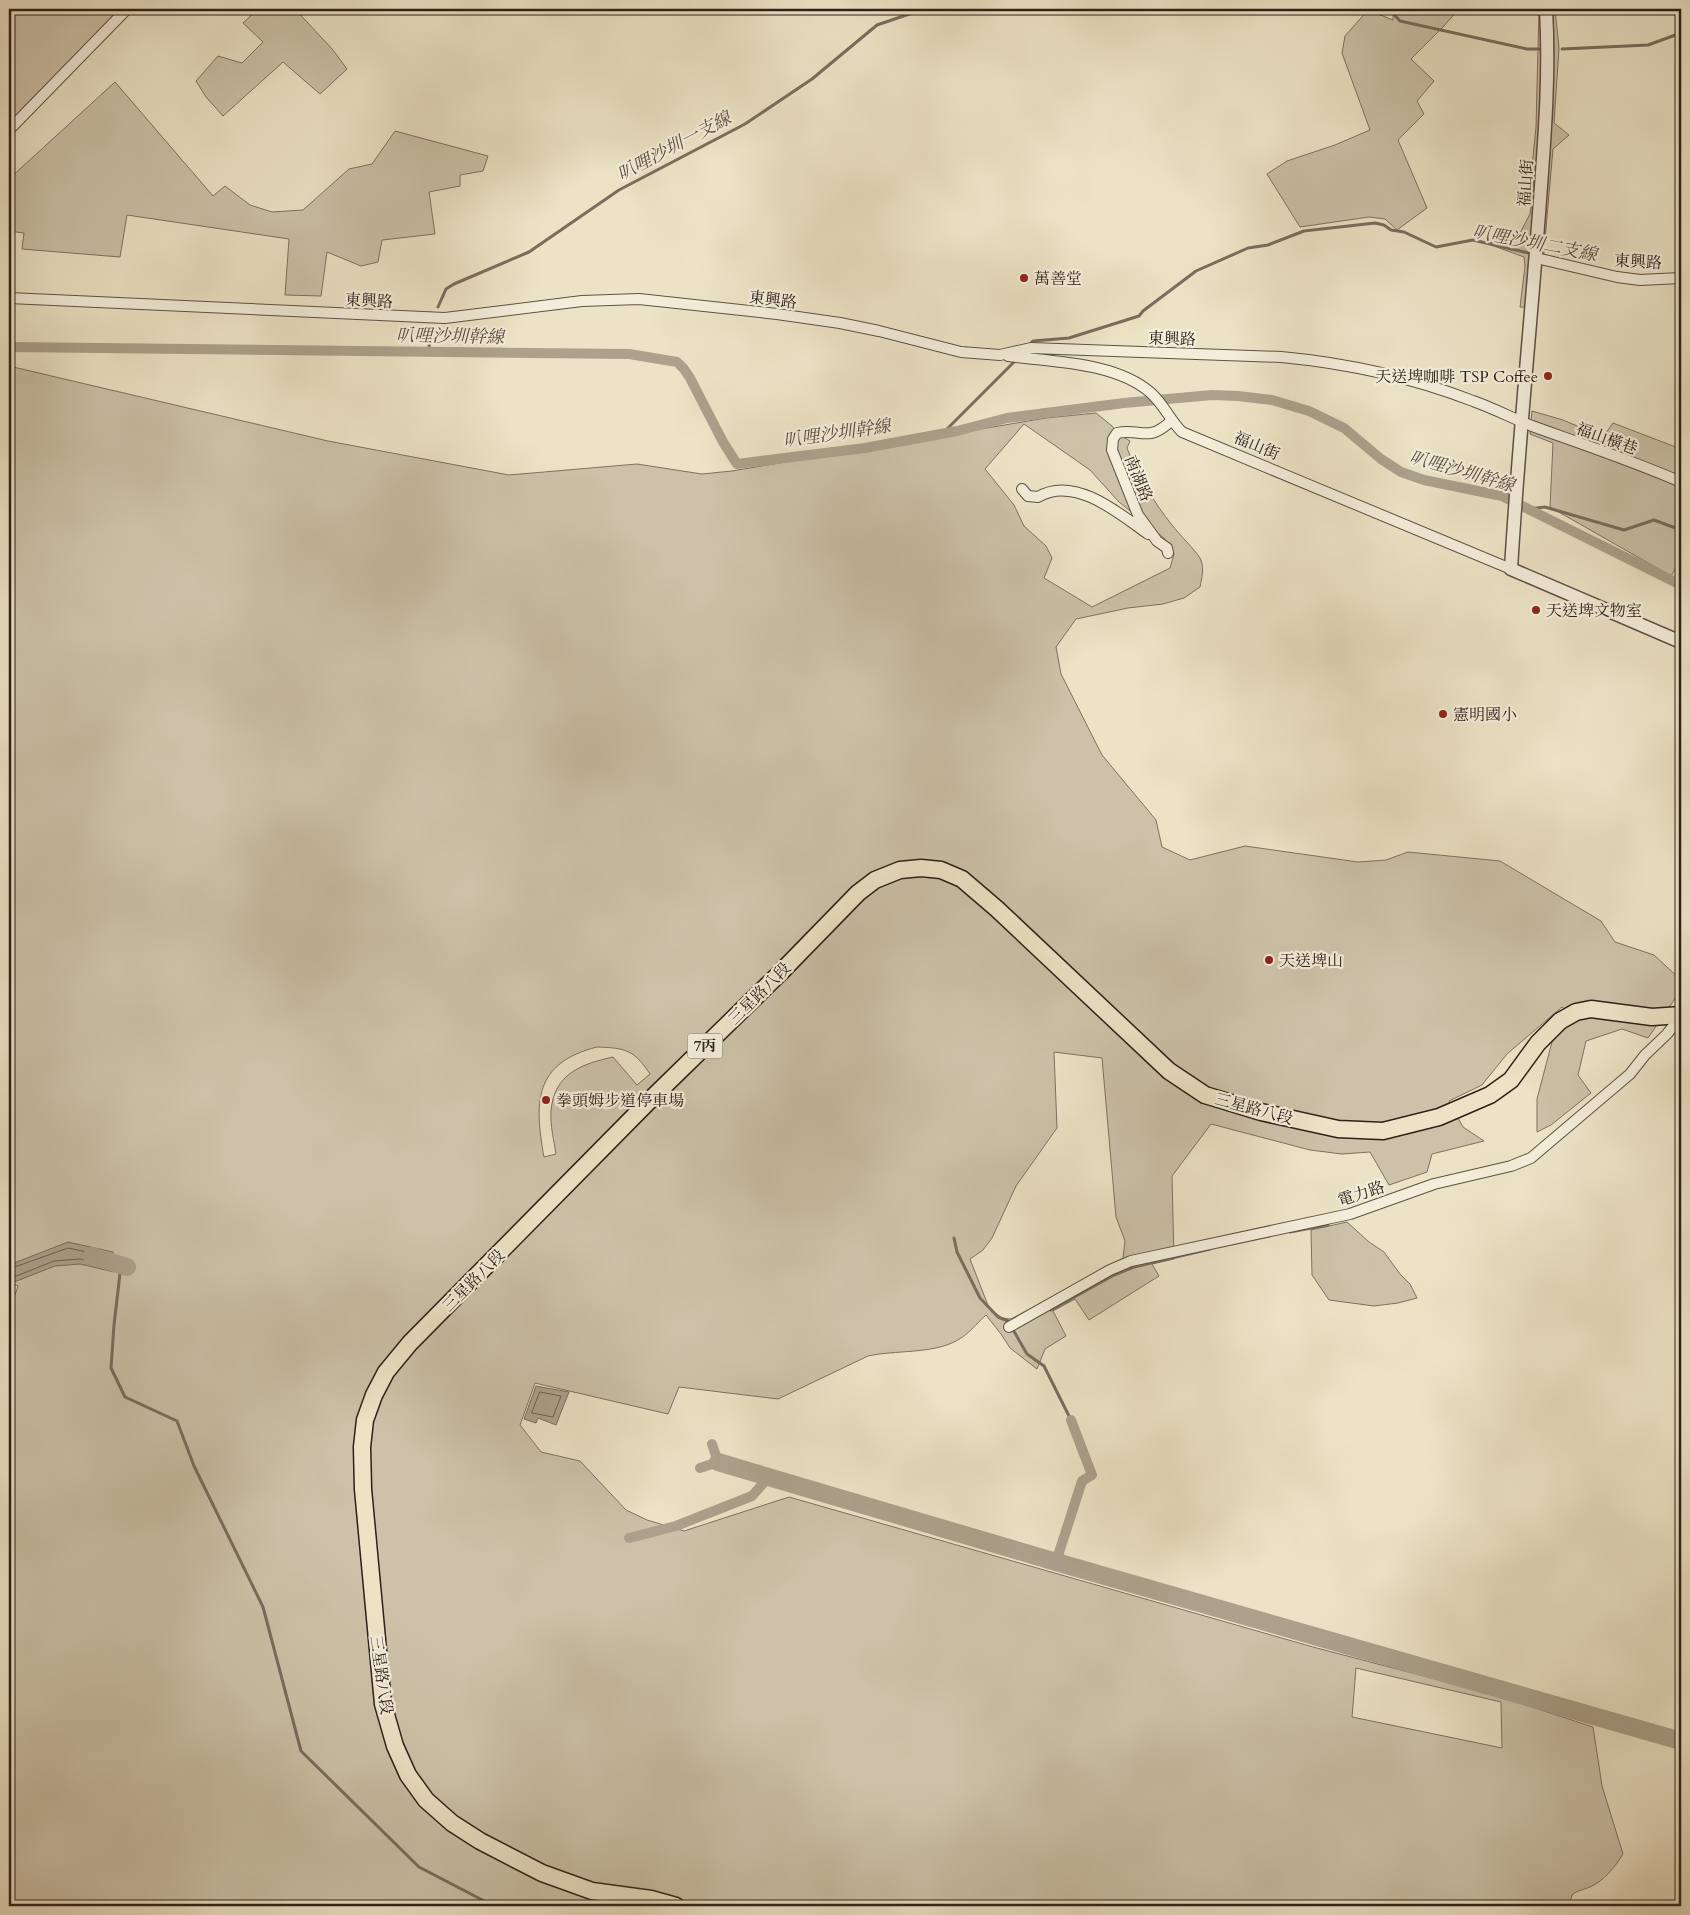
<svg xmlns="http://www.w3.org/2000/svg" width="1690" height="1915" font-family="Cardo,'Noto Serif TC',serif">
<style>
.green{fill:#ccc2a9;stroke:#7d7162;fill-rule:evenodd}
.water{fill:#aba18c;stroke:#796d5e}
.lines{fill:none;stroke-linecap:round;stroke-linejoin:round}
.shore{stroke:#6c6053;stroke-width:1}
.stream{stroke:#796d5e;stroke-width:3}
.canal{stroke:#aba18c;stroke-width:10}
.river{stroke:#aba18c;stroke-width:18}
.minor-casing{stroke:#5e5145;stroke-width:12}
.tertiary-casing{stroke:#5e5145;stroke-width:15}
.primary-casing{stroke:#2e201a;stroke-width:19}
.minor{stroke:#f3edda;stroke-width:10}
.tertiary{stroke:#f3edda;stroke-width:12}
.primary{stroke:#ece3c6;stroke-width:16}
.poi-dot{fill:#8f2418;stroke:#f3edda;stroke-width:2}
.labels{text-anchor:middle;stroke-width:4.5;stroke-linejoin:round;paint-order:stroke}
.shield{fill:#f3edda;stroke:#695e54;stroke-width:1}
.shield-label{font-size:15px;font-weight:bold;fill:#2e201a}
.street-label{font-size:16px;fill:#2e201a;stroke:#f3edda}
.poi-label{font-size:16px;fill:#2e201a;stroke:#f3edda;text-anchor:start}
.water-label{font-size:18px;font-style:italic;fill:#5a4d42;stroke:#f3edda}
</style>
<rect width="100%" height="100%" fill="#ece3c6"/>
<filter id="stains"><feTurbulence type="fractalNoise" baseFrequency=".004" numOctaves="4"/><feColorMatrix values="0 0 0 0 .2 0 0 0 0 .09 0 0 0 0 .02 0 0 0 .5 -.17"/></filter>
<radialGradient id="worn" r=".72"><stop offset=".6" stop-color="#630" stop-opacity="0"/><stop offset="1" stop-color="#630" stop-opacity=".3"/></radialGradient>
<path class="green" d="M9,9H131L9,133Z
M258,9H295L333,50L347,69L320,94L283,62L223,116L206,97L196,81L218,56L242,63L263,42L243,23Z
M1393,9H1459L1443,27L1411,59L1434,81L1417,101L1424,114L1398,140L1427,208L1397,230L1385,219L1369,217L1300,227L1267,174L1287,161L1335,145L1370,130L1342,53L1345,36L1368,10L1393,20Z
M1539,9H1555L1559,48L1554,123L1569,135L1553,149L1544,251V265H1541L1536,308L1520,307L1525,266L1524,257L1483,242L1497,243L1513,239L1519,235L1530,214L1534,187L1532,167L1536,127Z
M115,82L213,196L225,186L250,205L272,212L303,210L349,169L372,164L395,131L488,156L483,171L460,175V186L429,192L435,234L382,240L378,262L361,266L327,252L321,296L285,295L289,239L127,215L120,257L22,249L24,233L9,231V179Z
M9,366L328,441L509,475L637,464L702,474L732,471L1046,418L1096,413L1112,426L1117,433L1130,441L1127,448C1136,473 1155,504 1172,525C1177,532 1199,554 1201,560C1204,569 1202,577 1200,587L1184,598L1163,604L1128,608L1076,619L1056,647L1061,674L1102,755L1156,820L1162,847L1190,860L1245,846L1358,862L1386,860L1408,852L1500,861L1601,921L1615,942L1654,955L1681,980V990L1648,1038L1622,1029L1586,1041L1578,1075L1591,1093L1551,1125L1537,1132V1099L1552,1042L1571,1016L1562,1007L1507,1054L1482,1085L1449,1101L1463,1127L1484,1141L1432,1154L1427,1172L1389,1185L1370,1152L1342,1154L1310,1150L1211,1124L1172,1176L1174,1259L1152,1264L1159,1276L1089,1320L1075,1299L1053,1311L1066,1336L1045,1349L1037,1369L1010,1348L1001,1334L986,1315C976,1324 968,1335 956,1341C932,1354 895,1350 868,1356L778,1399L679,1387L668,1414L535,1383L520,1425L541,1452L580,1461L626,1510L647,1520L684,1531L789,1497L1313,1647L1492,1694L1593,1727L1602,1786L1623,1854C1615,1867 1604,1881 1590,1887C1583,1890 1578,1890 1572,1895L1569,1906H9V1296L14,1298L18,1286L9,1282ZM1024,424L1090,470L1119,502L1164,538L1174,554L1170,568L1092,607L1044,578L1052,558L1046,546L1024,526L1014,505L985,469ZM597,1047C626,1048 634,1050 650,1074L637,1085L613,1057C581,1064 554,1074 551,1111C550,1125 554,1141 556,1154L544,1157C534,1102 534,1063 597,1047ZM1054,1052L1102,1058L1116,1217L1125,1241L1123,1258L1011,1319L1002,1318L989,1308L970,1259L983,1250L992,1238L1016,1186L1057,1128ZM1356,1668L1501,1702L1502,1748L1352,1717Z
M1532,411L1563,420L1603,437L1613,423L1681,449V559L1671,576L1550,507L1553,443L1530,434Z
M1347,1222L1369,1242L1384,1252L1400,1274L1410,1284L1417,1298L1398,1303L1374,1306L1329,1300L1312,1275L1311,1230Z"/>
<path class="water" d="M68,1242L113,1252L114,1272L80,1264L55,1266L9,1284V1265Z
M536,1386L569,1392L556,1425L538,1418L536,1423L524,1419Z"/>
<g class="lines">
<path class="shore" d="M9,1269L68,1248L106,1256L108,1258V1263L106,1265L80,1259L54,1261L9,1279
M540,1392L561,1396L553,1417L532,1413Z"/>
<path class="stream" d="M1389,9L1400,21L1527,49H1539
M1562,49L1648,45L1681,33
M438,307L446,289L454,284L529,252L619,190L745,124L812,79L877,25L924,9
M1029,345L1033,341L1069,338L1139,316L1143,311L1196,271L1248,248L1268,245L1304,231L1375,223L1384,225L1391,230L1404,232L1436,247L1473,240L1533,254
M428,351L433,328
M943,433L1017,359
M1528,509L1545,507L1624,530L1654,520L1681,530
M1290,1232L1328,1225
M954,1238L957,1252L980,1298L998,1317L1008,1321L1027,1354L1044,1366L1071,1420
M121,1265L114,1325L111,1368L125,1397L177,1421L194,1466L263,1607L301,1751L419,1867L494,1906
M1051,1310L1114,1275L1134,1267L1210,1249"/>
<path class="canal" d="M9,347L629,354L677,362L684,369L690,378L723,442L737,464L865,448L957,431L1007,418L1124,403L1212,395L1238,396L1272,400L1309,411L1344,428L1381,459L1401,472L1424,480L1502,496L1681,585
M712,1444L718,1462
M700,1468L718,1462
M629,1538L676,1526L752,1496L769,1477
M1056,1562L1082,1481L1092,1475L1071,1420"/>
<path class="river" d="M92,1256L127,1267
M718,1462L1056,1562L1681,1741"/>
<defs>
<path id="minor" d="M9,130L127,9
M1536,258L1617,277L1640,280L1681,278
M9,298L445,318L582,301L639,299L777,314L840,323L879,331L961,352L1000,355L1031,348L1281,357C1346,363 1411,377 1473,401C1493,408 1512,418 1532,426C1582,444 1633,461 1681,482
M1008,356C1053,362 1116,362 1151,393C1165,406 1169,419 1182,432L1511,569
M1022,489L1028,496L1038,497C1074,475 1119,513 1148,534
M1168,553L1167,548L1157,541L1138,515L1112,450L1113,439L1117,433C1141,428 1148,443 1171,421
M1009,1327L1110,1270L1131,1261L1350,1214L1434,1184L1511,1166L1531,1158L1630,1074L1645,1055L1667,1034L1681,1016"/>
<path id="tertiary" d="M1546,9C1550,77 1544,145 1539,213C1530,332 1518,450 1511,569L1681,642"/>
<path id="primary" d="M676,1906L651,1899L592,1891L542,1873L480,1841L452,1823L426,1800L408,1775L395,1746L383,1704L363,1489L362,1447L365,1420L374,1395L386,1372L410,1343L652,1098L780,973L858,893L875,880L900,870L921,868L941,870L962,879L997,909L1169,1071L1205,1095L1261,1112L1338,1129L1383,1131L1439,1117L1490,1095L1511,1080L1538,1043L1560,1021L1576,1012L1591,1009L1652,1017L1681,1015"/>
</defs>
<use href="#minor" class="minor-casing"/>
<use href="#tertiary" class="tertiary-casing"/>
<use href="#primary" class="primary-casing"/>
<use href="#minor" class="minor"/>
<use href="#tertiary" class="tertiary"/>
<use href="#primary" class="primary"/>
</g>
<g class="poi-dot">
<circle cx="1024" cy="278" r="5"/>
<circle cx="1548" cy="376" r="5"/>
<circle cx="1536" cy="610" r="5"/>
<circle cx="1443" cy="714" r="5"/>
<circle cx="1269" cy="960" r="5"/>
<circle cx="546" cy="1100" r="5"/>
</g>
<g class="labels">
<rect class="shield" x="687.5" y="1033.5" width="35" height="25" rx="4"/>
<g class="shield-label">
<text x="705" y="1051">7丙</text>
</g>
<g class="street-label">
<text transform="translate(1525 183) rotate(-86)" y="6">福山街</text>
<text transform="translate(1638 261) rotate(3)" y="6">東興路</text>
<text transform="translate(773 299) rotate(7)" y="6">東興路</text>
<text transform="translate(369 300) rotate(3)" y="6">東興路</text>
<text transform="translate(1172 338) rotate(2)" y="6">東興路</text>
<text transform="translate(1607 438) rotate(20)" y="6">福山橫巷</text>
<text transform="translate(1257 445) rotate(23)" y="6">福山街</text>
<text transform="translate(1139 478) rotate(68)" y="6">南湖路</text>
<text transform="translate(759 993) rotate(-45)" y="6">三星路八段</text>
<text transform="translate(1254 1108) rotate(15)" y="6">三星路八段</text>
<text transform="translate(1361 1193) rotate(-18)" y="6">電力路</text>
<text transform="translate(473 1280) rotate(-45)" y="6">三星路八段</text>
<text transform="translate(382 1675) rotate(82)" y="6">三星路八段</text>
</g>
<g class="poi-label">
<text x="1034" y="284">萬善堂</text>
<text x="1538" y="382" text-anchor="end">天送埤咖啡 TSP Coffee</text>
<text x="1546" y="616">天送埤文物室</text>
<text x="1453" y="720">憲明國小</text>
<text x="1279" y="966">天送埤山</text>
<text x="556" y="1106">拳頭姆步道停車場</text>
</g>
<g class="water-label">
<text transform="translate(674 146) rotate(-28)" y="6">叭哩沙圳一支線</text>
<text transform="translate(1535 243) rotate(11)" y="6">叭哩沙圳二支線</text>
<text transform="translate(450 336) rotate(1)" y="6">叭哩沙圳幹線</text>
<text transform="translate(837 433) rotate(-8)" y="6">叭哩沙圳幹線</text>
<text transform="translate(1462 471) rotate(16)" y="6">叭哩沙圳幹線</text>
</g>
</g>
<rect width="1690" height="1915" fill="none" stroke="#ece3c6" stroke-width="30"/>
<rect x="10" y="10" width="1670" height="1895" fill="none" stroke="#2e201a" stroke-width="2.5"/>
<rect x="15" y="15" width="1660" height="1885" fill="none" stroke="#2e201a"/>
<rect width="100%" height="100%" filter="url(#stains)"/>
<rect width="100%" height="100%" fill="url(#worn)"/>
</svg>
